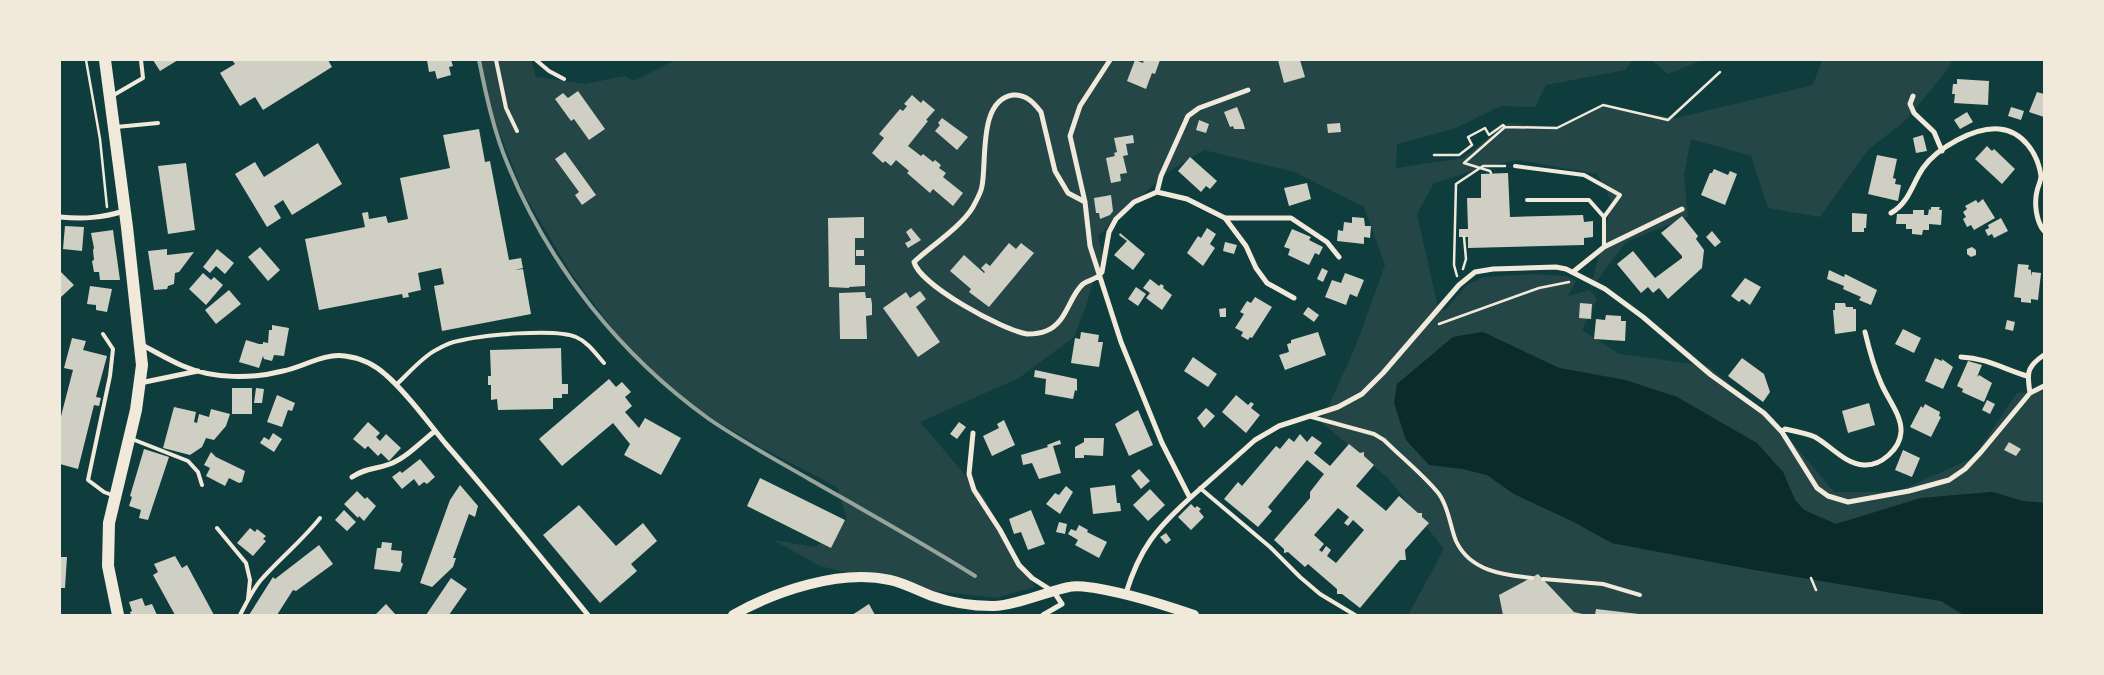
<svg xmlns="http://www.w3.org/2000/svg" width="2104" height="675" font-family="Rubik,sans-serif">
<style>
.green{fill:#244646;fill-rule:evenodd}
.water{fill:#0a2a2b}
.building{fill:#cfcfc3;fill-rule:evenodd}
.lines{fill:none;stroke-linecap:round;stroke-linejoin:round}
.path{stroke:#f1e9da;stroke-width:2.5}
.service{stroke:#f1e9da;stroke-width:4}
.minor{stroke:#f1e9da;stroke-width:5}
.secondary{stroke:#f1e9da;stroke-width:10}
.primary{stroke:#f1e9da;stroke-width:12}
.rail{stroke:#97a49c;stroke-width:4}
</style>
<rect width="100%" height="100%" fill="#0f3d3e"/>
<path class="green" d="M479,60H531L536,77L585,84L625,76L634,81L675,60H1633L1625,70L1546,85L1535,107L1501,106L1456,128L1397,144L1396,168L1463,158L1508,123L1558,128L1600,107L1677,118L1813,85L1822,60H1952L1948,69L1906,120L1868,150L1820,217L1768,208L1751,156L1691,139L1684,175L1688,217L1626,242L1590,290L1597,299L1582,330L1619,354L1708,366L1775,422L1834,492H1897L1973,458L2017,393L2044,391V503L2023,501L1992,492L1921,498L1836,524L1804,510L1795,500L1783,472L1677,397L1625,380L1559,368L1483,332L1453,337L1397,385L1463,469L1487,475L1514,494L1572,521L1612,543L1755,570L1941,601L1964,615H1408L1444,549L1388,478L1321,422L1355,348L1385,265L1364,207L1295,172L1204,150L1165,174L1098,236L1105,266L1093,282L1087,303L1074,337L1019,378L920,422L984,497L989,508L1035,587L996,598L908,588L820,566L773,540L815,547L817,546L847,519L837,487L762,448L689,405L624,344L571,273L524,194L492,114ZM1518,160L1597,174L1612,202L1590,290L1568,296L1576,281L1565,276L1535,274L1483,277L1466,286L1445,310L1438,308L1417,214L1434,183L1484,167Z
M1651,60H1702L1668,74Z"/>
<path class="water" d="M1483,332L1559,368L1625,380L1677,397L1757,443L1783,472L1795,500L1804,510L1836,524L1921,498L1992,492L2023,501L2044,503V615H1964L1941,601L1755,570L1612,543L1572,521L1514,494L1487,475L1463,469L1429,465L1406,440L1394,403L1397,384L1453,337Z"/>
<path class="building" d="M153,60H178L160,71Z
M232,60H328L332,67L263,110L255,97L240,106L220,73L235,64Z
M427,60H451L453,66L449,67L451,75L437,79L435,71L429,72Z
M1135,60L1143,63L1144,60H1160L1155,74L1152,73L1146,89L1127,81Z
M1278,60H1300L1305,77L1284,83Z
M1957,79L1989,81L1988,105L1954,103L1955,94H1952L1953,84H1957Z
M578,91L605,129L589,140L574,119L571,121L555,99L563,93L568,98Z
M2037,92L2044,94V117L2029,112Z
M912,95L921,103L923,100L935,110L926,120L928,121L908,146L921,156L923,154L933,162L935,160L941,165L939,168L946,173L943,177L963,193L953,206L933,189L930,193L907,173L909,171L896,160L891,166L885,161L883,163L872,153L884,138L879,134L900,109L903,111L907,106L904,104Z
M1237,107L1243,122L1245,129H1234L1233,126L1230,127L1224,112Z
M2011,107L2024,111L2021,120L2008,116Z
M1967,112L1973,122L1960,129L1954,120Z
M942,118L968,137L957,150L935,131L940,125L938,123Z
M1199,120L1209,124L1206,133L1196,130Z
M1340,123L1341,132L1328,133L1327,124Z
M479,129L485,162L490,161L509,260L521,258L523,268L515,270L523,269L531,314L442,331L434,286L444,284L441,268L418,273L421,290L408,293L409,297L403,298L402,294L319,310L305,239L365,227L362,213L368,212L369,219L386,216L388,223L408,219L400,178L450,168L443,135Z
M1133,135L1134,143L1126,144L1128,155L1123,156L1127,173L1120,174L1121,181L1111,183L1106,158L1115,156L1114,153L1117,152L1114,138Z
M1923,135L1927,151L1916,153L1913,138Z
M318,143L342,184L292,215L283,200L274,206L281,218L267,227L235,174L255,162L264,177Z
M1987,146L1992,151L1994,149L2015,169L2002,184L1975,159Z
M565,152L596,195L582,205L575,195L579,192L555,159Z
M1877,155L1897,159L1893,178L1896,179L1895,184L1901,185L1898,201L1868,194Z
M1190,157L1217,181L1210,189L1206,186L1201,192L1178,171Z
M186,163L195,230L168,234L158,166Z
M1714,169L1728,175L1730,171L1737,174L1725,205L1701,195L1710,173H1712Z
M1508,173L1510,217L1583,215L1584,222L1593,221V237L1584,238V245L1468,248V237H1459V229H1468L1467,198H1481V174Z
M1307,183L1311,199L1289,206L1284,188Z
M1111,195L1113,211L1110,215L1100,219L1099,213H1096L1094,198Z
M1983,199L1995,218L1974,230L1971,225L1967,227L1963,219L1966,217L1963,212L1967,209L1965,206L1976,200L1978,203Z
M1931,207H1940L1939,210H1942L1941,225L1929,224V230H1923L1922,235L1912,234V229H1906V224H1896L1897,214H1913V210H1924V215H1928L1929,209L1931,210Z
M1852,213L1867,214L1866,228H1864V232H1852Z
M1682,216L1698,236L1696,239L1704,250L1702,268L1668,299L1659,288L1653,293L1648,287L1641,293L1617,264L1633,251L1655,278L1682,258V256L1661,233Z
M864,217V238H855V265H865V286L849,287V288L829,287L828,218Z
M1352,217L1364,218L1365,226H1371L1370,238L1364,237V244L1337,241L1338,230L1343,231L1344,222L1352,223Z
M2001,218L2008,231L1994,238L1992,234L1988,236L1985,230L1989,228L1988,225Z
M65,226L84,227L82,251L63,249Z
M911,228L921,240L908,248L905,243L911,240L906,232Z
M1207,228L1216,234L1210,244L1215,248L1203,266L1187,253L1198,236L1201,238Z
M1292,229L1311,237L1309,240L1323,247L1319,255L1315,253L1309,265L1288,255L1290,249L1284,247Z
M113,230L120,280H100L99,272H94L92,261L94,260L93,250L94,248L91,233Z
M1712,231L1721,242L1715,247L1706,237Z
M1120,233L1145,254L1133,270L1114,255L1127,241L1119,235Z
M1225,242L1237,245L1234,254L1223,251Z
M1009,243L1016,249L1021,243L1034,253L989,307L969,292L971,289L950,271L964,255L984,273L985,272L981,268L986,263L990,266Z
M260,247L280,270L268,281L248,257Z
M1972,247L1976,250V255L1971,257L1967,254V249Z
M167,249V255L194,252L179,272L175,273L174,284L168,286L167,289L154,290L148,251Z
M217,249L234,263L225,274L216,266L210,273L203,267Z
M856,250H864V256H856Z
M2018,264L2029,265L2028,269L2031,270V276L2032,272L2041,273L2038,300L2031,299V303L2021,302V298L2014,297Z
M1322,268L1328,271L1323,282L1317,279Z
M1829,270L1844,277L1845,274L1877,290L1871,305L1859,300L1861,297L1843,289L1844,286L1827,279Z
M60,271L74,285L61,297L60,296Z
M203,273L211,280L214,277L223,285L206,305L189,289Z
M1345,273L1364,280L1357,297L1350,294L1346,305L1325,297L1332,280L1341,283Z
M1745,278L1761,287L1750,305L1742,299L1739,302L1731,296Z
M1150,279L1159,286L1161,284L1164,286L1163,288L1172,295L1162,310L1146,298L1150,293L1143,288Z
M90,286L112,289L107,312L96,310V305L87,304Z
M1136,287L1146,294L1138,306L1128,299Z
M229,290L241,304L216,324L205,310Z
M920,291L926,299L916,307L940,342L918,357L883,308L906,292L910,298Z
M865,292L866,298H871L872,304V315L866,316L867,339H840L839,293Z
M1255,297L1272,307L1252,338L1250,337L1248,340L1241,336L1243,332L1235,328L1244,314L1240,312L1247,301L1251,303Z
M1580,303L1592,304L1591,319L1579,318Z
M1835,303H1845L1846,307H1853V309H1856V331L1835,334L1833,310H1835Z
M1308,307L1319,315L1314,322L1303,314Z
M1226,308V317H1220L1219,309Z
M1606,315L1621,316V321H1626L1625,341L1594,339L1596,319L1605,320Z
M2007,320L2015,322L2013,331L2005,329Z
M272,325L289,328L284,356L274,355L272,361L264,359L263,356L259,368L239,362L246,340L259,344H263V342L268,343L269,330H272Z
M1903,329L1921,338L1914,353L1895,344Z
M1081,332L1099,335L1098,342H1103L1099,367L1071,363L1075,338L1080,339Z
M1318,332L1326,355L1285,370L1279,355L1289,352L1287,344L1291,343V340Z
M72,338L86,341L83,350L107,356L96,397L101,398L99,406L94,405L78,469L60,464V420L73,370L64,368Z
M561,348L562,384H568V394H562V398H553V409L498,410L497,399L491,400V385H488V376H491L490,350Z
M1193,357L1217,374L1208,387L1184,371Z
M1742,358L1764,374L1770,392L1763,402L1728,376Z
M1935,358L1942,361V359L1953,367L1943,389L1925,381Z
M1968,361L1982,365L1977,377L1979,375L1992,383L1984,402L1962,392L1963,389L1957,386Z
M1035,370L1077,379V391L1075,390L1073,399L1045,394L1046,379L1034,377Z
M609,379L616,387L622,382L631,392L625,397L632,406L625,412L639,428L645,418L681,438L661,475L624,455L630,444L613,423L562,466L539,439Z
M232,388H252V414H232Z
M256,388L264,389L262,403H254Z
M277,395L295,403L292,411L288,410L282,427L267,422Z
M1236,395L1248,405L1251,402L1254,404L1251,408L1260,415L1246,433L1222,412Z
M1987,400L1995,404L1990,414L1982,410Z
M1869,403L1875,425L1848,433L1842,411Z
M1925,404L1940,412L1939,416L1941,417L1931,437L1910,427L1921,406L1923,408Z
M174,407L196,412L194,422L197,423L199,414L209,417L211,409L230,414L226,426L214,440L206,438L202,447L190,455L163,448Z
M1206,408L1215,416L1204,428L1197,418Z
M1138,410L1153,445L1129,456L1115,424Z
M1004,420L1015,445L992,456L983,436L999,428L997,424Z
M368,422L380,433L376,437L380,441L386,434L401,448L389,461L381,453L378,456L368,446L365,449L353,439Z
M959,422L966,427L957,439L950,434Z
M273,433L282,439L274,452L260,443L264,437L269,440Z
M1300,434L1307,442L1312,436L1322,443L1314,453L1330,466L1349,444L1360,453L1364,452V456L1374,465L1356,486L1386,511L1399,496L1418,513H1422V517L1429,523L1405,550L1406,560H1400L1360,608L1342,594H1337V589L1308,564L1305,567L1288,552L1284,553V549L1274,540L1310,498V492L1324,474L1307,460L1268,507L1272,511L1258,527L1224,499L1238,482L1242,486L1276,446L1280,449L1289,438L1294,442ZM1338,508L1349,517L1344,523L1348,526L1353,520L1364,530L1336,563L1327,556L1331,550L1326,546L1322,552L1319,550L1324,544L1314,535Z
M1084,438H1104L1103,456L1084,455V458H1075V447L1084,442Z
M1060,440L1061,444L1053,446L1061,473L1039,479L1032,463L1023,465L1021,455L1048,447L1047,445Z
M2009,442L2021,449L2016,456L2004,450Z
M144,449L169,457L148,520L139,518L141,510L129,506L132,497L130,496Z
M1903,450L1920,458L1912,477L1895,470Z
M211,452L216,457L245,471L242,482L239,483L229,478L225,486L206,476L210,468L204,465Z
M420,459L435,477L427,484L424,482L419,486L414,479L402,489L392,477L400,471L402,473Z
M1139,469L1150,481L1141,489L1131,476Z
M760,478L845,520L831,548L747,506Z
M460,485L478,506L475,517L469,514L453,558H456L453,567L432,587L420,583L450,500Z
M1115,485L1117,503H1120L1121,511L1093,514L1090,488Z
M1066,486L1073,492L1060,514L1046,504L1055,493L1059,495Z
M1150,489L1165,505L1148,521L1133,505Z
M357,491L365,499L367,497L376,506L364,521L359,516L358,518L344,504Z
M1191,504L1195,508L1197,506L1201,509L1199,511L1204,517L1191,530L1178,517Z
M579,505L616,546L643,523L657,541L631,564L637,571L600,603L543,535Z
M344,510L356,522L347,531L335,520Z
M1031,510L1045,544L1028,550L1021,532L1014,534L1009,519Z
M1059,522L1067,524L1065,534L1056,532Z
M1079,525L1088,530L1087,532L1107,542L1099,558L1075,545L1078,540L1068,534L1071,529L1076,531Z
M250,528L255,532L257,529L266,536L263,539L266,541L253,556L237,543Z
M1166,533L1171,540L1166,544L1160,537Z
M382,542L392,543L391,550L402,551L401,562L403,564L400,572L374,569L377,548H381Z
M319,545L333,564L296,591L293,590L277,615H249L273,577L275,579Z
M175,556L182,568L187,565L214,615H175L153,575L158,572L154,564Z
M60,557H67L65,588H60Z
M1538,574L1574,612L1587,615H1503L1499,595Z
M451,578L467,589L449,615H426Z
M142,598L145,606L152,604L157,615H131L130,612L132,611L129,602Z
M386,604L396,615H375Z
M869,604L875,615H852Z
M1596,609L1639,614V615H1595Z"/>
<g class="lines">
<path class="path" d="M86,60L100,139L107,207
M1434,155H1459L1472,145L1468,137L1485,128L1489,135L1503,125L1505,127
M1491,173L1490,171L1464,163L1505,127L1557,128L1603,105L1668,120L1720,72
M1463,269L1466,259L1464,237
M1457,276L1454,265L1456,184L1483,166H1505
M1439,324L1539,288L1569,282
M1811,578L1816,590"/>
<path class="service" d="M496,60L506,108L517,131
M536,60L549,71L564,79
M112,96L143,78L141,60
M116,127L158,123
M1515,166L1584,175L1620,195L1604,217V247
M1527,200H1589L1604,217
M103,334L113,349L110,376L88,480L104,492L112,495
M396,385C408,374 422,357 436,350C443,346 450,342 458,341C481,335 556,328 576,337C588,342 596,354 604,363
M1308,416L1374,434L1384,440C1401,457 1425,476 1439,494C1449,508 1450,526 1456,541C1470,571 1503,575 1532,578
M132,439L188,461L198,472L202,485
M1200,488L1270,547L1300,577L1320,594L1355,615
M217,528L246,563L250,580L248,599
M1543,579L1603,584L1640,595
M240,615C246,604 252,591 260,581C279,559 302,541 320,518"/>
<path class="minor" d="M1110,60L1080,106L1070,136L1085,202L1090,246L1121,342L1162,443L1190,498C1156,529 1140,548 1126,593
M1913,96L1910,104L1914,113L1934,132L1942,151
M1157,192L1161,176L1188,116L1199,108L1248,90
M1085,202L1068,193L1055,171L1041,112C1034,103 1026,94 1013,95C978,100 987,161 982,186C981,193 976,201 973,207C961,227 931,246 914,262C920,285 1002,330 1027,334C1032,334 1041,333 1046,331C1067,323 1069,296 1083,284C1090,279 1097,280 1102,272L1109,232L1116,219L1134,202L1157,192L1187,199L1225,218H1291L1327,242L1339,257
M1891,213C1909,203 1912,184 1923,168C1937,148 1974,127 1999,129C2023,131 2038,154 2041,176C2041,181 2038,186 2037,191C2034,203 2036,221 2044,231
M60,217C84,219 102,218 124,211
M1225,218L1246,246L1256,268L1267,283L1294,298
M1573,272L1604,247L1682,209
M142,345C156,352 169,360 183,366C213,379 252,379 283,371C304,367 323,353 345,356C361,358 374,364 386,375C408,394 426,420 445,443C494,499 541,557 588,615
M1961,357C1986,358 2004,369 2027,376
M140,383L198,371
M2030,393C2027,374 2026,367 2044,355
M1782,432L1785,429C1795,431 1806,433 1815,437C1831,446 1845,464 1864,465C1881,466 1900,449 1901,432C1902,415 1887,398 1881,383C1874,367 1869,349 1865,332
M973,433L969,474L974,490L1000,530L1019,565L1032,578L1054,592L1062,604L1043,615
M352,477C367,467 374,470 390,464C406,458 421,442 435,431
M1190,498L1255,440L1279,426L1338,407L1362,394L1383,373L1459,285L1475,272L1493,269L1556,267L1566,269L1605,289L1643,317L1711,375L1764,413L1782,432L1817,488L1828,496L1848,502L1909,491L1949,480L1965,469L1981,452L2030,393L2044,386"/>
<path class="secondary" d="M733,615C776,591 840,569 890,580C904,583 919,591 932,596C952,603 972,606 992,606C1011,607 1049,591 1069,587C1077,585 1087,587 1095,588C1130,594 1161,604 1194,615"/>
<path class="primary" d="M105,60L127,227L142,365L136,410L109,523L108,566L118,615"/>
<path class="rail" d="M479,60C486,95 494,132 508,165C550,267 620,355 709,419C741,441 776,460 809,479C865,511 921,542 975,576"/>
</g>
<rect width="2104" height="675" fill="none" stroke="#f1e9da" stroke-width="122"/>
</svg>
